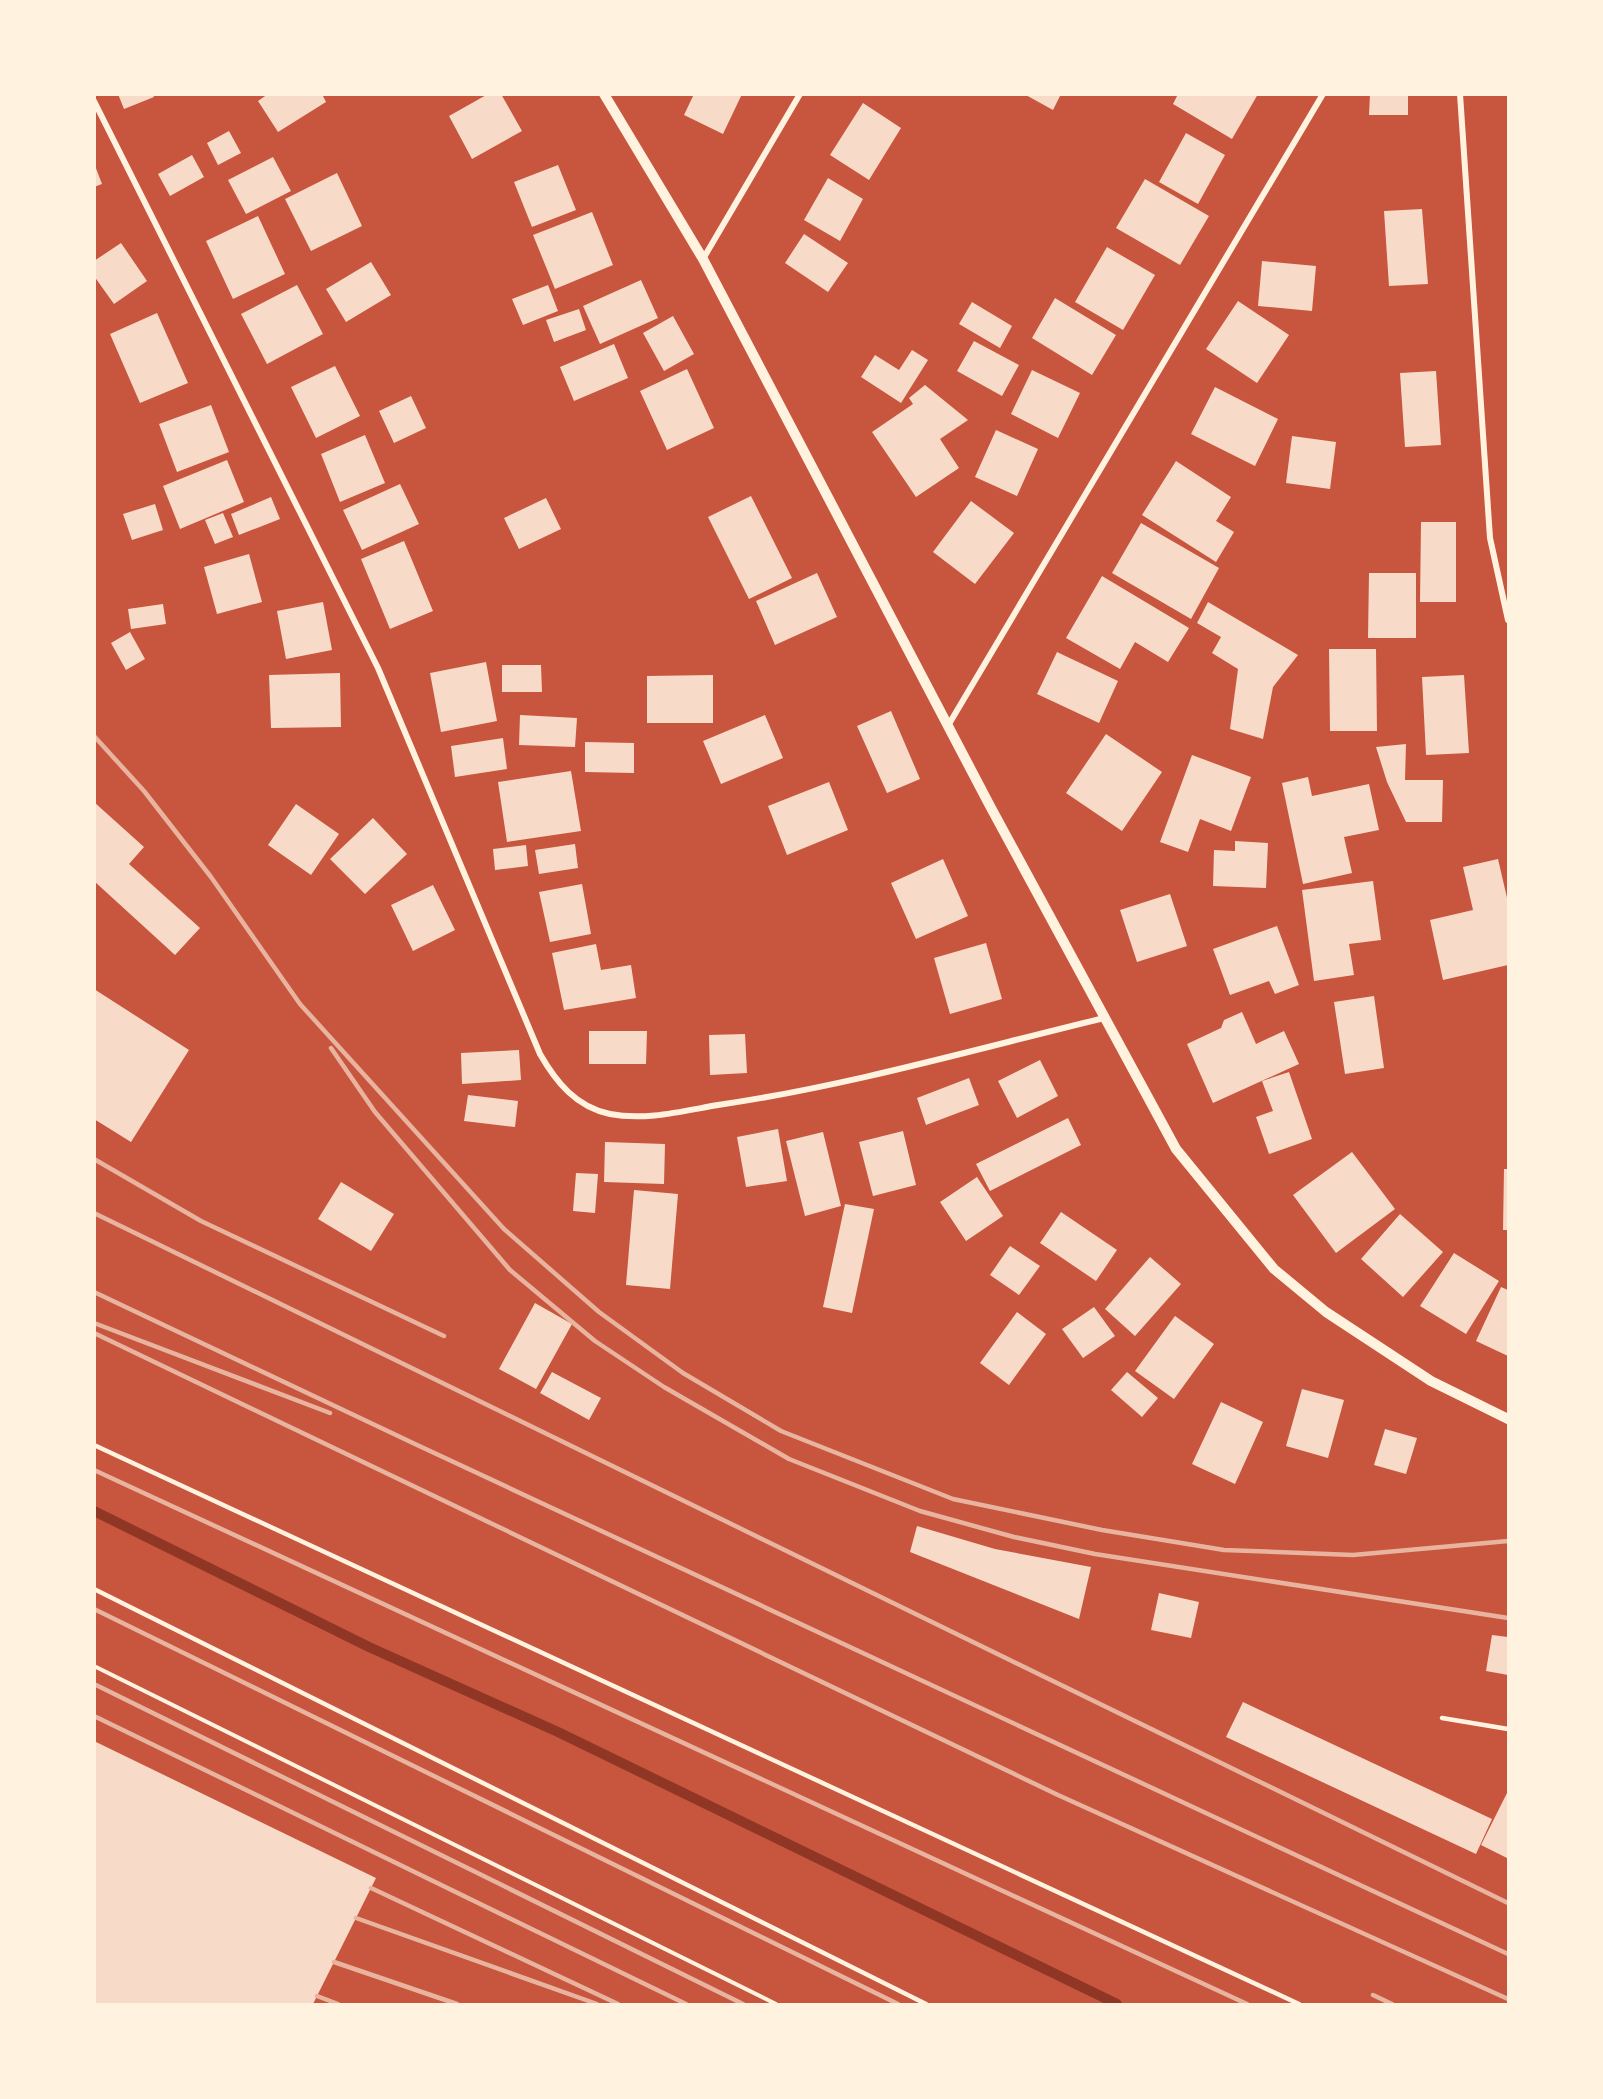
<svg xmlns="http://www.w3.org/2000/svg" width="1603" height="2099" font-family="'Golos Text',sans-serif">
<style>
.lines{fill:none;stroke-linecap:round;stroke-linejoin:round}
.stream{stroke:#8f3625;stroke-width:10}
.building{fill:#f7dbc8}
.path{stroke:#fff3e0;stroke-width:4}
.service{stroke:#fff3e0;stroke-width:4.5}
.minor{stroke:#fff3e0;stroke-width:6}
.tertiary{stroke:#fff3e0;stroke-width:10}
.rail{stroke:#e9b49f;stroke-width:4.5}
</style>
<rect width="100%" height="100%" fill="#c8553d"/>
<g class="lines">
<path class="stream" d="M94,1511L369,1647L558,1732L1117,2004"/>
</g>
<path class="building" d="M118,94H153L154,97L124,109Z
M268,94H322L326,102L278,132L258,101Z
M488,94H501L522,131L472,159L449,116Z
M694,94H742L723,134L684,115Z
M1024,94H1061L1053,110Z
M1178,94H1258L1232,139L1173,104Z
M1370,94H1408V115H1369Z
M863,103L901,128L869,180L830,155Z
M229,131L241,153L218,165L207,143Z
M1186,133L1225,155L1198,204L1159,182Z
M192,155L204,177L170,196L158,174Z
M273,157L291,191L246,214L228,180Z
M94,163L102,184L94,187Z
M558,165L576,210L532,227L514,182Z
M337,173L362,226L311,251L285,199Z
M828,178L863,199L840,241L804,220Z
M1145,179L1209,216L1180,265L1116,228Z
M1422,209L1428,284L1389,286L1384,211Z
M592,212L613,265L555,289L533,235Z
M258,216L285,274L233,299L206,241Z
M804,234L848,263L828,292L785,263Z
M121,243L147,281L114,304L94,276V261Z
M1107,247L1155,275L1123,330L1075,302Z
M1262,261L1316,266L1312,311L1258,306Z
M371,262L391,295L346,322L326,289Z
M641,280L658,318L600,344L583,306Z
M297,285L323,334L267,364L241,314Z
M548,285L558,311L523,325L512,299Z
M1055,298L1116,335L1092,375L1032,338Z
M1238,301L1289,335L1257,383L1206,349Z
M972,302L1012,326L1000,348L959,324Z
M579,309L586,330L554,342L546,320Z
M157,313L188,383L140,403L110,334Z
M673,316L694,354L664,371L643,333Z
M974,341L1019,365L1002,396L957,371Z
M614,344L628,378L574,401L560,367Z
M912,350L928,360L901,403L861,377L875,355L899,370Z
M335,366L360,416L316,438L291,387Z
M687,369L714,428L667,450L640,391Z
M1032,370L1080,393L1058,438L1011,414Z
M1436,371L1441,445L1405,447L1400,373Z
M925,385L968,420L940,439L959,468L916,497L872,432L913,404L909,398Z
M1215,387L1278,419L1255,466L1191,434Z
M411,396L426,428L394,443L379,411Z
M211,405L229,452L177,472L159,424Z
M996,430L1038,449L1017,496L975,477Z
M365,435L385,483L340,502L321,454Z
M1292,436L1336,442L1330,489L1286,483Z
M227,460L244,502L180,529L163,486Z
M1176,461L1231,497L1216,521L1234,532L1216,562L1142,515Z
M400,484L419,524L362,550L343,510Z
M751,496L792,578L749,599L708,517Z
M271,497L280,519L239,535L231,514Z
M546,498L561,529L519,549L504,518Z
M971,501L1014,533L975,584L933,552Z
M155,504L163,530L132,540L123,514Z
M223,513L233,537L215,544L205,520Z
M1421,522H1456V602H1420Z
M1141,523L1219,568L1191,619L1112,573Z
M404,541L433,611L390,629L361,559Z
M249,554L262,602L217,614L204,567Z
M817,573L837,617L775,645L756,601Z
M1369,573H1416V638H1368Z
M1102,576L1189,628L1168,662L1135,642L1120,669L1066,638Z
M323,602L332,650L286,659L277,611Z
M1208,602L1298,655L1273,687L1263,739L1230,729L1238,669L1212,653L1221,637L1197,623Z
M163,604L166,624L131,629L128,609Z
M130,632L145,659L126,670L111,643Z
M1329,649H1376L1377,731H1330Z
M1057,652L1118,681L1099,723L1037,694Z
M486,662L497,721L441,732L430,673Z
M502,665H541L542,692H502Z
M340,673L341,727L271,728L269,675Z
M713,675V723H647V676Z
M1464,675L1469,753L1426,755L1422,677Z
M891,711L920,779L887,793L857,726Z
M520,715L577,718L575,747L519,745Z
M765,715L783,758L721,784L703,741Z
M1106,734L1162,772L1122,831L1066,793Z
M503,738L507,769L455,777L451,746Z
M585,742L634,743V773L585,772Z
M1406,744L1405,780H1443L1442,822H1406L1387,782L1376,747Z
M1192,755L1251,777L1231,831L1200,819L1188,852L1160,842Z
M571,771L581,831L507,842L498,782Z
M1308,777L1312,796L1369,784L1379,830L1344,837L1352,873L1303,884L1282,783Z
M829,782L848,830L787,855L768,806Z
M94,802L144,847L129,864L200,928L175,955L94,881Z
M296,804L339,834L311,875L268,845Z
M373,818L407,854L365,894L330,859Z
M1235,841L1268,843L1266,888L1213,886L1214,850L1235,851Z
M575,844L578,868L539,874L535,850Z
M526,845L528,866L495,870L493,849Z
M943,859L968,916L916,939L891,883Z
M1498,859L1508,902V965L1443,980L1430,920L1473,910L1463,867Z
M1373,881L1381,940L1349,944L1354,975L1314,981L1302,890Z
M582,884L591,934L550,942L539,892Z
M433,885L455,930L413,951L391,905Z
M1170,894L1187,946L1137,962L1120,910Z
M1277,926L1299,985L1275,994L1269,981L1230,995L1213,949Z
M986,943L1002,999L950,1014L934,958Z
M596,944L601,970L631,965L636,998L564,1010L552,953Z
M94,989L189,1050L131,1142L94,1119Z
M1374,996L1384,1068L1345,1074L1334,1002Z
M1242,1012L1256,1044L1284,1031L1299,1064L1213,1103L1187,1044L1221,1028L1224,1020Z
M589,1031H647L646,1064H589Z
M745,1034L747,1073L710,1075L709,1035Z
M519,1050L521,1080L462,1084L461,1053Z
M1040,1060L1058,1096L1017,1118L998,1081Z
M1289,1072L1312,1139L1269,1154L1256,1117L1273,1111L1262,1081Z
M969,1078L979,1105L926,1125L917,1098Z
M468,1095L518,1101L515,1127L464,1121Z
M1068,1118L1081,1145L990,1191L976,1164Z
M778,1129L787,1181L746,1187L737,1137Z
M903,1131L916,1185L873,1196L859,1142Z
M823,1132L841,1206L805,1216L786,1141Z
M605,1142L665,1144L664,1184L604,1182Z
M1352,1152L1395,1209L1336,1253L1293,1195Z
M1504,1169H1508V1230H1503Z
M576,1173L598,1174L595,1213L573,1211Z
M977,1177L1003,1216L966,1241L940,1202Z
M341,1182L394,1214L371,1251L318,1219Z
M634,1190L678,1194L670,1289L626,1285Z
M845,1204L874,1209L852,1313L823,1307Z
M1061,1212L1117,1250L1096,1281L1040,1243Z
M1400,1214L1443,1252L1403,1297L1361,1259Z
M1010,1246L1040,1266L1019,1295L990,1275Z
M1454,1253L1499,1281L1466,1334L1420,1306Z
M1150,1257L1181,1284L1135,1336L1105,1309Z
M1501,1287L1508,1290V1356L1476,1341Z
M535,1303L572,1324L536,1389L499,1369Z
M1094,1307L1115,1336L1083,1358L1062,1329Z
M1017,1312L1046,1334L1009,1385L980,1363Z
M1175,1316L1214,1344L1174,1399L1135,1371Z
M552,1372L601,1398L589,1420L540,1393Z
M1127,1372L1158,1398L1142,1417L1111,1390Z
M1302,1389L1344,1400L1328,1458L1286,1446Z
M1221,1402L1263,1422L1235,1484L1192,1464Z
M1385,1429L1417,1438L1406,1474L1374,1465Z
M917,1526L995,1549L1091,1567L1079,1619L910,1552Z
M1159,1593L1199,1602L1191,1638L1151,1630Z
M1492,1635L1508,1637V1675L1486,1671Z
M1243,1702L1492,1819L1476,1854L1226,1737Z
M94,1741L376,1878L313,2004H94Z
M1508,1791V1855L1507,1858L1481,1845Z"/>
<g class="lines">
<path class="path" d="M94,1666L776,2004"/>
<path class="service" d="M94,1445L1299,2004
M94,1589L926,2004
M1442,1718L1508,1729"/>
<path class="minor" d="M1460,94L1490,538L1508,620
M94,101L378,668L540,1054C556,1082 576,1107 610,1114C645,1121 683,1111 718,1105C848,1086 976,1049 1104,1018
M703,259L800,94
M949,724L1323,94"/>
<path class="tertiary" d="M604,94L703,259L990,806L1176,1149L1274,1269L1326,1312L1431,1381L1508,1419"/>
<path class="rail" d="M94,736L144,791L211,877L300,1004L504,1229L599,1312L683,1373L781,1431L953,1499L1102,1530L1224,1550L1353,1555L1508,1541
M331,1048L375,1112L510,1270L595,1341L664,1387L789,1459L920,1511L1014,1537L1095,1554L1508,1618
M94,1159L201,1221L444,1336
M94,1213L1508,1903
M94,1292L415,1444L1508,1954
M94,1323L330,1413
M94,1333L1058,1795L1508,1999
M94,1470L1247,2004
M94,1609L898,2004
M94,1684L743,2004
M94,1716L686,2004
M371,1888L618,2004
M356,1918L597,2004
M334,1962L457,2004
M1373,1995L1392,2004
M317,1996L338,2004"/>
</g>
<rect width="1603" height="2099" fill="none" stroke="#fff3e0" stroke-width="192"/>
</svg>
